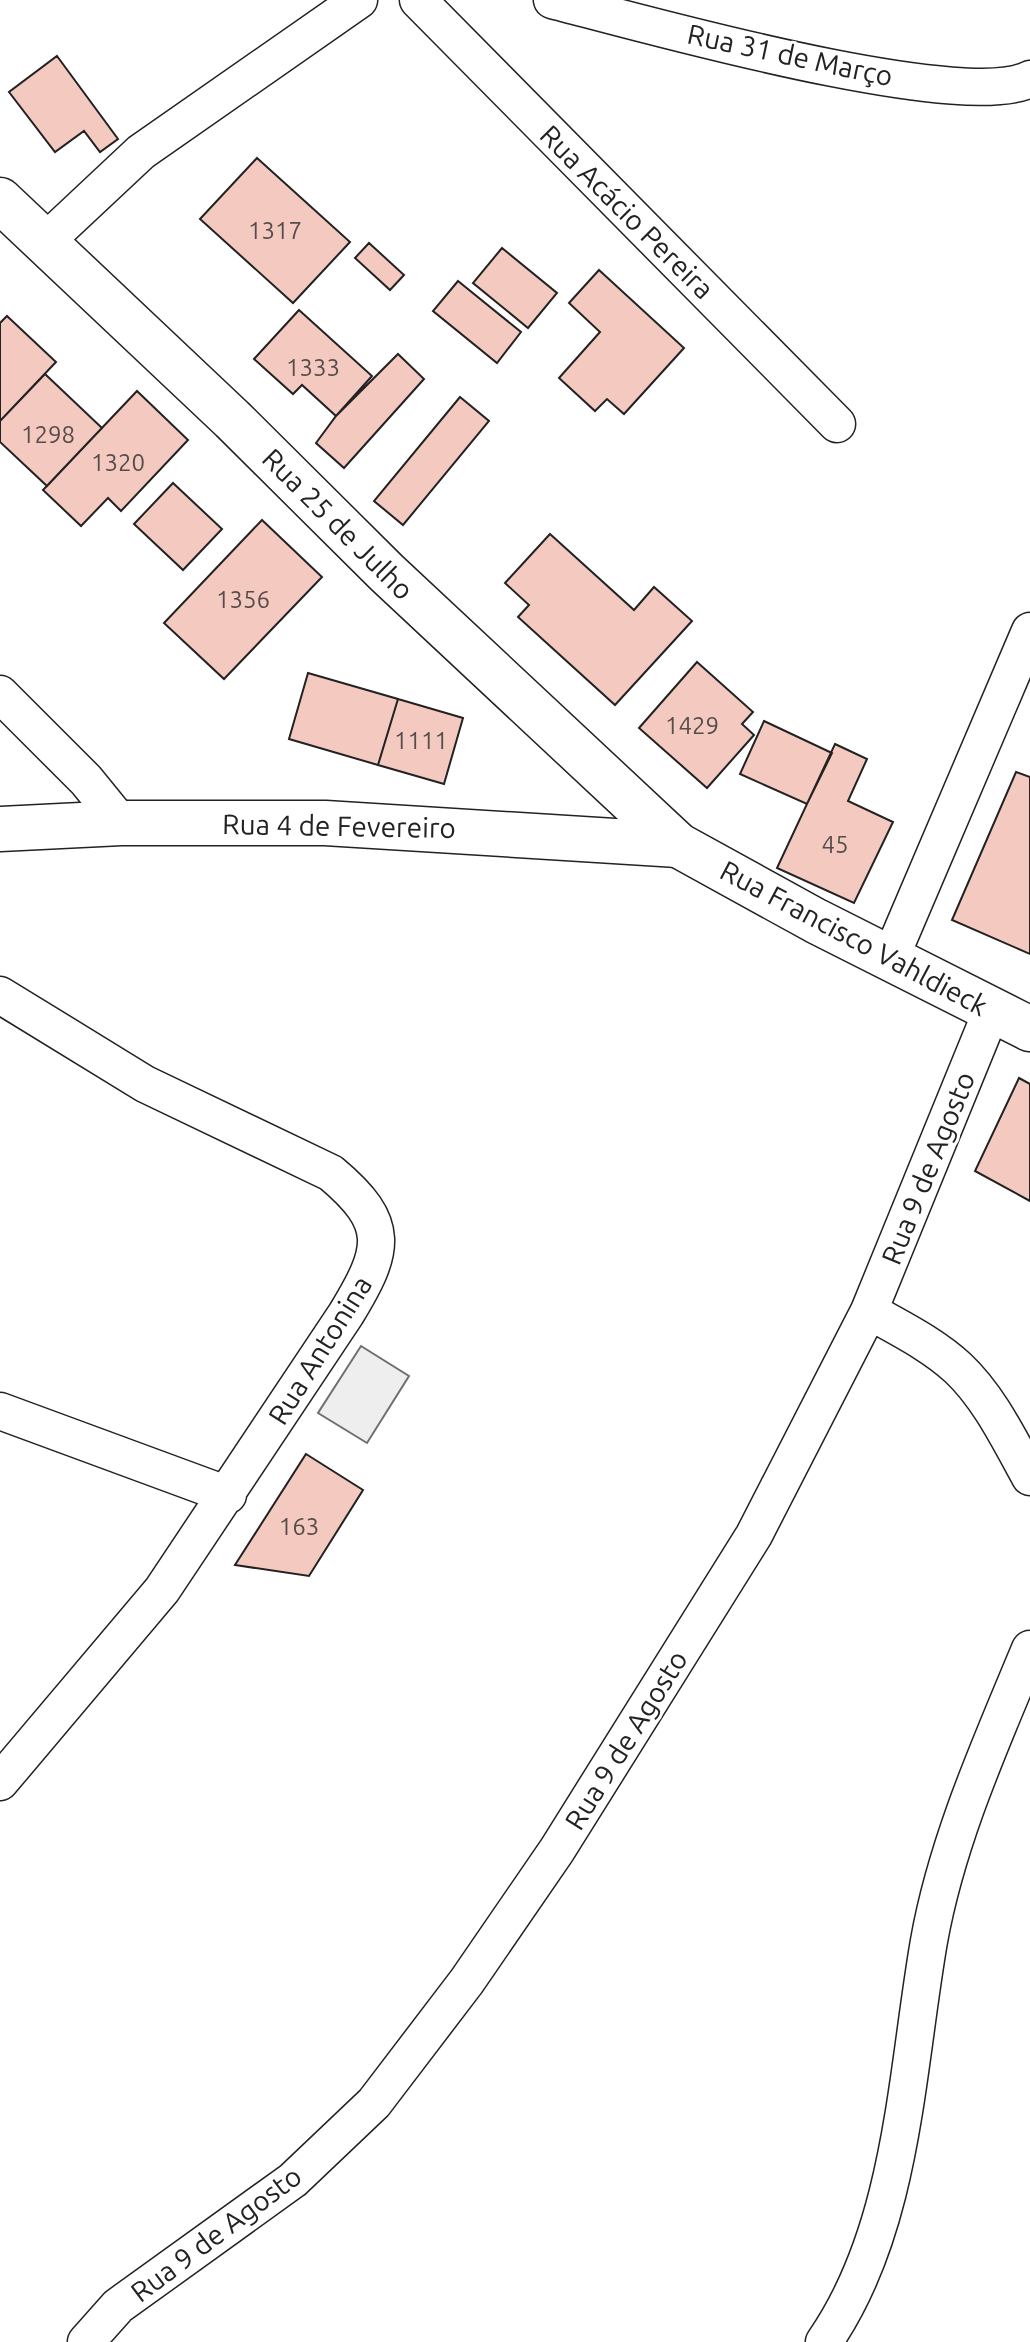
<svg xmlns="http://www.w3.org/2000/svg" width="1030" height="2342" font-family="Ubuntu,sans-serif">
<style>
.green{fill:#eee;stroke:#6f6f6f;stroke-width:2}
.building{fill:#f3c9c0;stroke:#222;stroke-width:2}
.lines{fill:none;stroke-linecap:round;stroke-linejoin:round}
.minor-casing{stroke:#222;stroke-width:39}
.tertiary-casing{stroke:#222;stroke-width:47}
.secondary-casing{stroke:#222;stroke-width:47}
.minor{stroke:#fff;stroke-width:36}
.tertiary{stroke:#fff;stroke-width:44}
.secondary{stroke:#fff;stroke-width:44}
.labels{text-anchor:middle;stroke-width:6;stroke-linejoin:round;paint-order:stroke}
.number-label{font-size:24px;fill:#564c4a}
.street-label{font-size:28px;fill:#222;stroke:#fff}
</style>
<rect width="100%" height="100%" fill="#fff"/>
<path class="green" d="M361,1346L409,1376L367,1443L318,1413Z"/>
<path class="building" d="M57,56L118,139L100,152L84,131L55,152L9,92Z
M257,158L350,242L293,303L200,219Z
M369,243L404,275L390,290L355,258Z
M502,248L557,293L528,328L473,283Z
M599,270L684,348L624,414L607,399L595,411L559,378L600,332L569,303Z
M458,281L521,332L497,363L433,311Z
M299,310L372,376L336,416L302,385L293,394L254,359Z
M7,316L56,362L0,421V323Z
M398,354L424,379L344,468L316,443L336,416Z
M45,374L102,428L47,486L0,442V421Z
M137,391L188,440L121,511L108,498L81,526L43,490Z
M460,397L489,421L403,525L374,501Z
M173,483L222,529L183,570L134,524Z
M262,520L322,577L224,679L164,623Z
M550,534L634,610L654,587L692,621L615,705L518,617L529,605L505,583Z
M697,662L753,712L742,724L754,735L707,788L639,728Z
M308,673L398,699L378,765L289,739Z
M398,699L463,718L444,784L378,765Z
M764,721L832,753L807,804L740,774Z
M835,744L867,759L848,801L893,822L854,903L777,868Z
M1016,772L1030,777V954L952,920Z
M1019,1078L1030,1084V1201L975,1171Z
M306,1454L363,1490L309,1576L235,1565Z"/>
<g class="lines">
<defs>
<path id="minor" d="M418,0L837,424
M552,0C638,22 962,114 1030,79
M44,243L141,152L359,0
M0,694L86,780L121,823
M890,959L1030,631
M0,995L145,1084L331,1173C392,1224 385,1250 346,1314L162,1590L0,1782
M869,1311C899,1328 932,1344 958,1368C989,1397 1010,1441 1030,1477
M0,1411L228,1495
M86,2342L118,2306L293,2180L374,2103L467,1981L557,1850L754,1535L869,1311L992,1010
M824,2342C903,2228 906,2073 929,1941C947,1840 991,1743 1030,1649"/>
<path id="tertiary" d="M0,829L121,823H325L678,845"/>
<path id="secondary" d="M0,200L232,419L387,573L678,845L816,921L1030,1029"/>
</defs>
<use href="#minor" class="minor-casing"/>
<use href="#tertiary" class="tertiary-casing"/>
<use href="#secondary" class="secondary-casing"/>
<use href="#minor" class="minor"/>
<use href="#tertiary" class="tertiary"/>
<use href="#secondary" class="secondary"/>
</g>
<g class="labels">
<g class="number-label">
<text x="275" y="239">1317</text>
<text x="313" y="376">1333</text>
<text x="48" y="443">1298</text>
<text x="118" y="471">1320</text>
<text x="243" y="608">1356</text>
<text x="692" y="734">1429</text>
<text x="421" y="749">1111</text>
<text x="835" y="853">45</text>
<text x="299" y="1535">163</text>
</g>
<g class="street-label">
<text transform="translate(790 55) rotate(12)" y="10">Rua 31 de Março</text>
<text transform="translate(627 212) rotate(45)" y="10">Rua Acácio Pereira</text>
<text transform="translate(338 524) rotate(45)" y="10">Rua 25 de Julho</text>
<text transform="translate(339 826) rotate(1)" y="10">Rua 4 de Fevereiro</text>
<text transform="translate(854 938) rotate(28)" y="10">Rua Francisco Vahldieck</text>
<text transform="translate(928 1168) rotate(-68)" y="10">Rua 9 de Agosto</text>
<text transform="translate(320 1350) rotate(-58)" y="10">Rua Antonina</text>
<text transform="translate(626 1740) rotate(-58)" y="10">Rua 9 de Agosto</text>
<text transform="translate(216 2234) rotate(-37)" y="10">Rua 9 de Agosto</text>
</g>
</g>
</svg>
